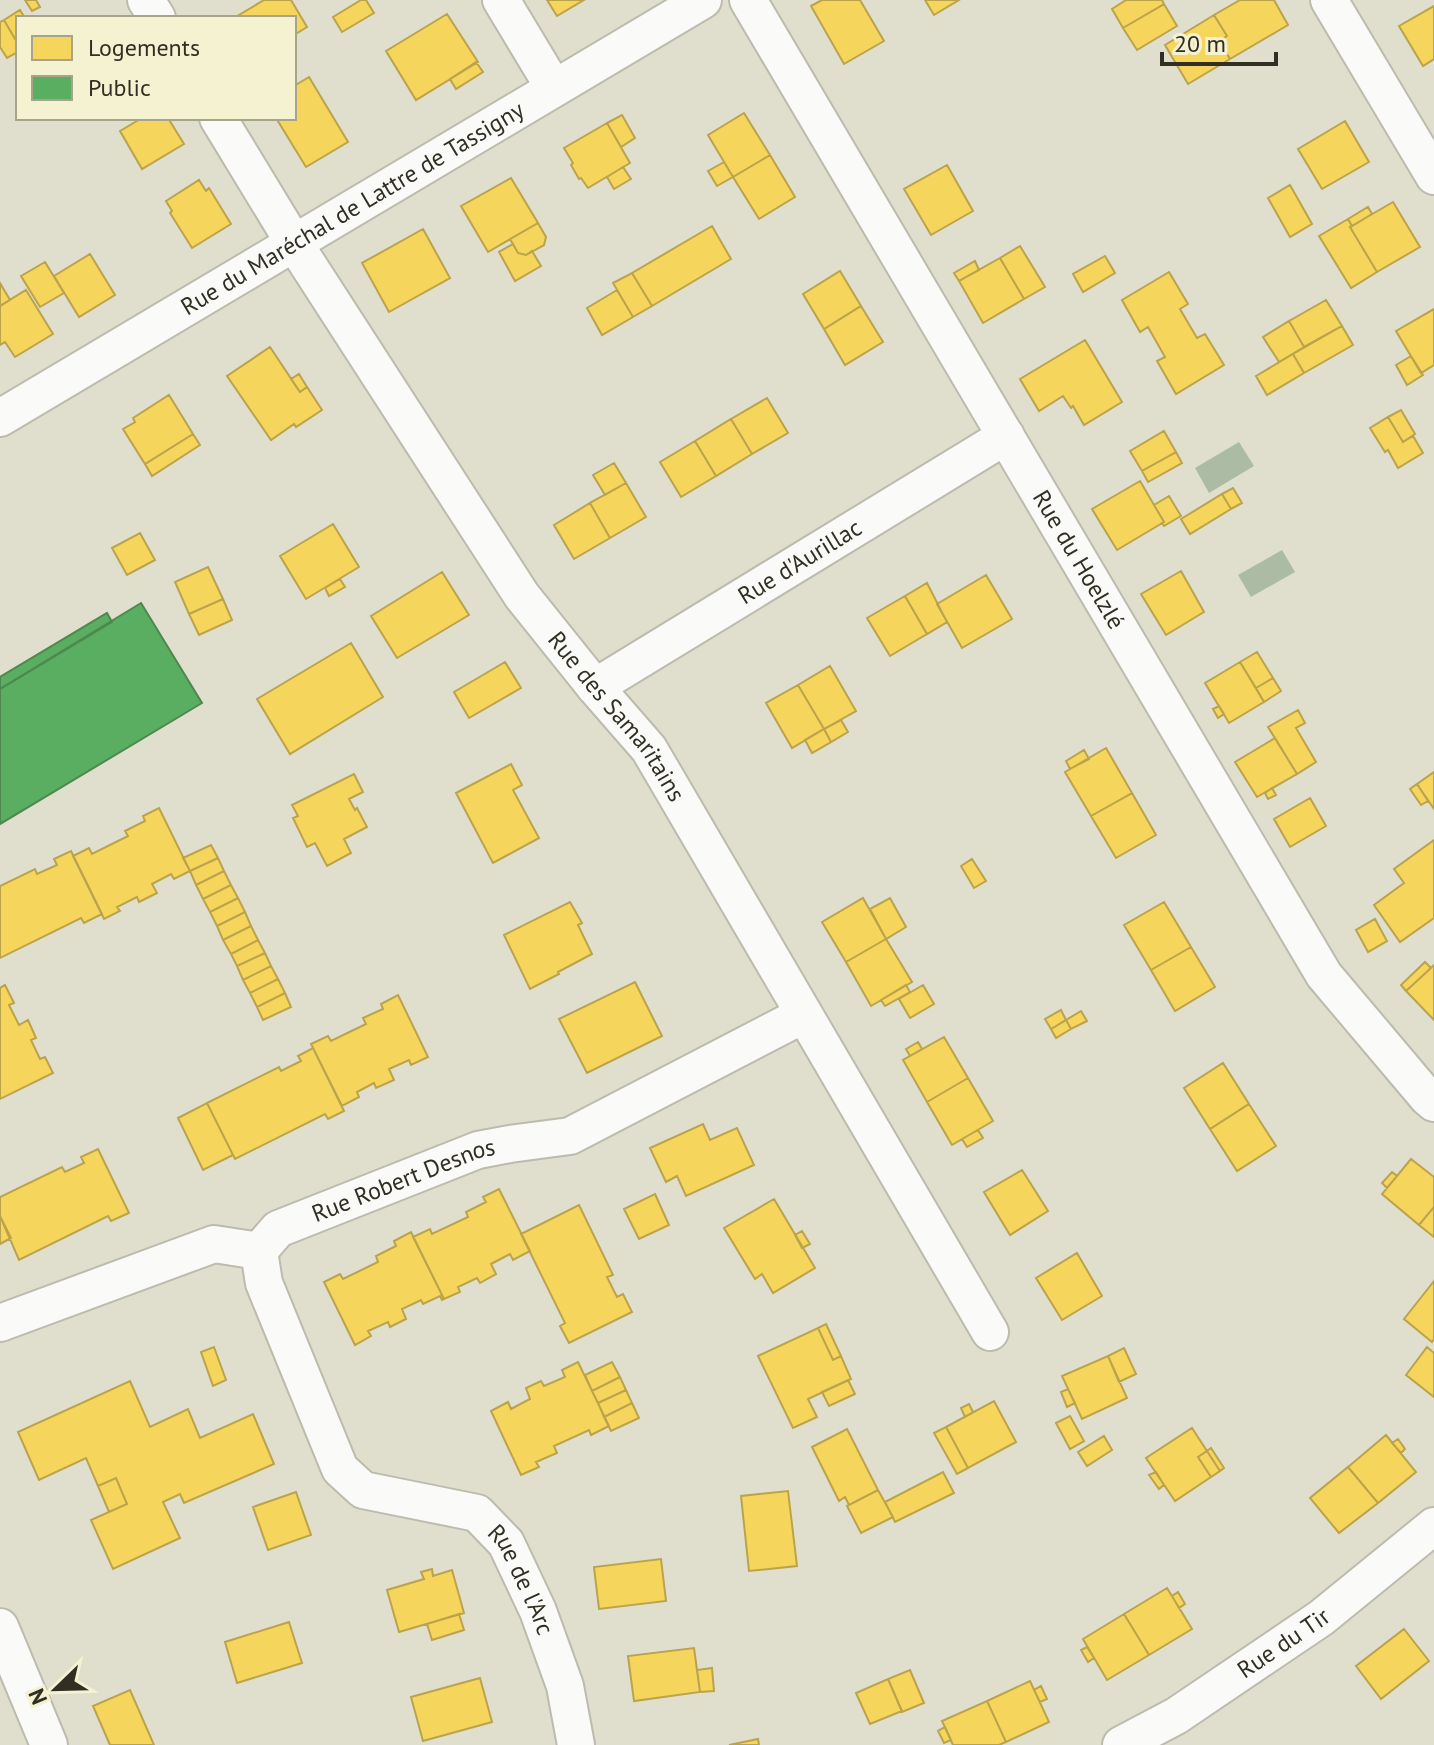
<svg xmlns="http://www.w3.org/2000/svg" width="1434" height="1745" font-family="'PT Sans',sans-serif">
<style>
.water{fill:#acbca4}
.homes{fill:#f6d55c;stroke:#bba34b;stroke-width:2}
.public{fill:#5aae61;stroke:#4e884e;stroke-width:2}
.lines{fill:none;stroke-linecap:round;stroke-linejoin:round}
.minor-casing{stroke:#bcbbad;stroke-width:40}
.minor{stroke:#fafaf8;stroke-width:36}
.labels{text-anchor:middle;stroke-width:8;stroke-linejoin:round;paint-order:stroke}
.street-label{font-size:24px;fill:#312f23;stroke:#f5f2d2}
</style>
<rect width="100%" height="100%" fill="#e0dfcd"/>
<path class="water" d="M1239,442L1254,466L1209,493L1195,468Z
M1282,550L1295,572L1251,597L1238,575Z"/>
<path class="homes" d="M25,0H36L40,7L32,11Z
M264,0H291L307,27L294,35V18H234Z
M361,0H366L374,13L342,32L333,17Z
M547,0H584L557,16Z
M822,0H860L884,41L844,64L811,6Z
M925,0H959L934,15Z
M1126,0H1162L1164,4L1123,28L1112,9Z
M1240,0H1274L1288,25L1230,59L1219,41L1227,36L1214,15Z
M1164,4L1177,26L1137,50L1123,28Z
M1434,6V59L1423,66L1399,26Z
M20,10L25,18H18V44L4,20Z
M447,14L478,62L416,100L386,51Z
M1214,15L1227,36L1219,41L1230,59L1188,84L1165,45Z
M4,20L18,44V52L7,58L0,47V22Z
M476,62L483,72L456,89L450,79Z
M309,77L348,142L306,167L276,118H294V86Z
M744,113L770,155L733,177L708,135Z
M622,115L635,138L621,147L607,123Z
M142,118H168L184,144L142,169L120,131Z
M1345,121L1369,162L1322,189L1298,149Z
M607,123L630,163L588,188L581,178L579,179L571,165L573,163L564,148Z
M770,155L795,197L759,219L733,177Z
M724,162L733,177L717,186L708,171Z
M947,165L973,211L931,235L904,189Z
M623,167L631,179L614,189L607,177Z
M511,178L538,223L488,252L461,206Z
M199,180L206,191L209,188L231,224L192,248L170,213L172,211L166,201Z
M1290,185L1312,224L1290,237L1268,198Z
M1393,202L1420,247L1377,272L1350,227Z
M1368,207L1372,214L1352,226L1348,219Z
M1348,219L1352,226L1350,227L1377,272L1351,288L1319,236Z
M538,223L546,237L544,245L526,255L518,253L510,239Z
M712,226L731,259L652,306L632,273Z
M423,229L450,278L389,312L362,263Z
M513,244L518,253L526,255L532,251L541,266L515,281L499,252Z
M1020,246L1045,287L1024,299L1000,258Z
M90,254L115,295L79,317L54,276Z
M1105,256L1115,273L1083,292L1073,274Z
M1000,258L1024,299L983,323L959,281Z
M975,261L979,270L959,281L954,273Z
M45,262L64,293L40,307L21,276Z
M840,271L861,306L824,329L803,294Z
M1169,272L1188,304L1180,309L1197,338L1205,334L1224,365L1176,394L1157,361L1165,357L1148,327L1140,332L1122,300Z
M632,273L652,306L633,317L613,283Z
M0,283L10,300L0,306Z
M26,290L53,334L15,357L5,342L0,345V306Z
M617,290L633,317L602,335L587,308Z
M1326,300L1342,326L1304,347L1289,321Z
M861,306L883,342L845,365L824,329Z
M1434,309V365L1421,373L1396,331Z
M1289,321L1304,347L1279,362L1263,337Z
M1342,326L1353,345L1304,373L1293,354Z
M1085,340L1122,402L1084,425L1073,406L1071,408L1063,396L1039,411L1020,379Z
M270,347L300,392L307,387L322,410L296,427L294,424L271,440L227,376Z
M1293,354L1304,373L1267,395L1256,376Z
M1411,356L1423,375L1407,385L1396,365Z
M299,374L307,387L300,392L291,379Z
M169,395L193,434L145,464L123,429L135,422L133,418Z
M767,398L788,433L752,454L731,419Z
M1401,410L1415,434L1403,442L1388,417Z
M1388,417L1403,442L1413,436L1423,453L1398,468L1388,450L1385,452L1370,428Z
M731,419L752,454L716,476L695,441Z
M1164,431L1176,452L1142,471L1130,451Z
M193,434L200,445L152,476L145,464Z
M695,441L716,476L681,497L660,462Z
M1176,452L1182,463L1148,482L1142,471Z
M614,463L626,483L605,495L593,475Z
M1140,481L1164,522L1117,550L1092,509Z
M626,483L646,517L610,538L590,503Z
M1233,488L1242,503L1231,509L1222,494Z
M1222,494L1231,509L1190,534L1181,519Z
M1169,496L1181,516L1164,526L1162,523L1164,522L1154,505Z
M590,503L610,538L574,559L554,525Z
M333,524L359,567L306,599L280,556Z
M140,533L155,560L127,575L112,548Z
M208,567L223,599L189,614L175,582Z
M1181,571L1204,612L1166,635L1141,594Z
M442,572L469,615L397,658L371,616Z
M986,575L1012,619L962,648L937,604Z
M340,579L345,587L329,596L325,588Z
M927,583L947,622L927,634L905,596Z
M905,596L927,634L890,656L867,618Z
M223,599L232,620L199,635L189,614Z
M351,643L383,697L290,754L257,699Z
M1257,652L1273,678L1256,688L1240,662Z
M505,662L521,688L469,718L454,692Z
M1240,662L1264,702L1229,723L1205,683Z
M830,666L856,711L824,729L798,685Z
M1273,678L1281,691L1264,702L1256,688Z
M798,685L824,729L792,748L766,703Z
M1219,706L1224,714L1218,718L1213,709Z
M1298,710L1305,723L1296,728L1316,762L1297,774L1268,727Z
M841,720L848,732L831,742L824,729Z
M824,729L831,742L812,753L805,740Z
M1275,738L1297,774L1257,797L1235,762Z
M1106,748L1132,793L1091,816L1065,772Z
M1084,750L1089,759L1070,769L1066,761Z
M511,764L522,785L513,790L539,838L493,863L456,793Z
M1434,772V809L1417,784Z
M354,774L363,792L349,799L355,810L357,808L367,827L344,839L351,853L327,866L315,843L307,847L293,818L298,816L292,805Z
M1417,784L1428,801L1421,805L1410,789Z
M1272,788L1276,795L1268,799L1265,793Z
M1132,793L1156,835L1116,858L1091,816Z
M1310,798L1326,826L1290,847L1274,819Z
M159,808L190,871L174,879L171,874L152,884L157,893L139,902L137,897L117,907L120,911L104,919L73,856L89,848L92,854L128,836L125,831L145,821L143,816Z
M1434,840V918L1400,942L1374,905L1404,883L1394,869Z
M211,845L218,858L190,871L183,858Z
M71,851L102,914L84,923L81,918L0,958V886L35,869L37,874L57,865L54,859Z
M218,858L224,871L196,885L190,871Z
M972,859L986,881L974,888L961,866Z
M224,871L231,885L203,899L196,885Z
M231,885L238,898L210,912L203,899Z
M238,898L245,912L217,926L210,912Z
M863,898L886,939L846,962L822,922Z
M890,898L906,927L886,939L870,909Z
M570,902L582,923L578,925L592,954L558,972L559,974L530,989L504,935Z
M1164,902L1191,947L1151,970L1124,925Z
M245,912L251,926L223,940L217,926Z
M1375,919L1387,941L1368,952L1356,930Z
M251,926L258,940L231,954L223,940Z
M886,939L912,982L871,1006L846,962Z
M258,940L265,953L237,966L231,954Z
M1191,947L1215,987L1175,1011L1151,970Z
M265,953L271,966L243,980L237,966Z
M1425,962L1431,968L1406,991L1401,985Z
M1434,965V1020L1406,991Z
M271,966L278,979L250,993L243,980Z
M278,979L285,993L257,1007L250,993Z
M635,982L662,1036L587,1073L559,1019Z
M5,985L14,1003L9,1005L19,1025L28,1020L36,1038L31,1040L40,1059L45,1057L53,1073L0,1099V988Z
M906,985L910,992L885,1006L881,1000Z
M923,985L934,1004L910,1018L899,999Z
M285,993L291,1007L263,1020L257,1007Z
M398,995L428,1057L411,1065L409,1060L389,1069L394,1080L376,1088L374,1083L357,1092L359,1097L342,1106L311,1044L328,1036L331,1041L366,1024L363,1018L383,1009L381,1004Z
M1061,1010L1066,1020L1051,1029L1045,1019Z
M1081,1011L1087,1021L1071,1029L1066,1020Z
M1066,1020L1071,1029L1056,1038L1051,1029Z
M944,1037L968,1078L927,1102L903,1060Z
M918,1042L922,1049L910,1056L906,1049Z
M313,1048L344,1111L328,1119L325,1114L235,1159L207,1103L279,1067L281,1071L301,1061L298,1056Z
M1223,1063L1249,1104L1210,1129L1184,1088Z
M968,1078L993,1121L952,1145L927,1102Z
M207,1103L233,1155L203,1170L178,1118Z
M1249,1104L1276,1146L1237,1171L1210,1129Z
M703,1124L710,1140L737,1128L754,1165L686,1196L677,1176L666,1182L650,1148Z
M978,1130L983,1138L967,1147L962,1139Z
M98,1149L129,1213L111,1221L108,1216L19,1260L0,1216V1197L62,1167L65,1172L84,1163L81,1157Z
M1411,1159L1434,1177V1207L1419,1225L1382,1194Z
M1022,1170L1048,1211L1010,1235L984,1192Z
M1392,1172L1397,1176L1387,1188L1382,1183Z
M499,1189L530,1251L513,1260L510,1254L491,1264L496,1274L480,1283L477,1278L458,1287L460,1292L444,1299L413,1237L430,1229L432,1234L468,1217L466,1212L486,1202L483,1197Z
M655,1194L669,1225L639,1239L624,1209Z
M774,1199L815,1268L773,1293L762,1274L755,1279L724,1228Z
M579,1205L613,1275L607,1277L617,1297L623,1294L632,1312L569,1343L560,1326L565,1323L521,1234Z
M1434,1207V1237L1419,1225Z
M0,1216L11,1238L0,1244Z
M802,1231L810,1244L802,1248L795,1235Z
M411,1232L444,1299L442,1300L440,1296L423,1304L421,1300L402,1309L406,1319L390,1327L388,1322L368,1331L371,1336L355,1345L324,1282L340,1274L343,1279L378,1262L376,1256L396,1246L394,1241Z
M1077,1253L1102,1296L1062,1320L1036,1278Z
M1434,1281V1339L1432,1342L1404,1319Z
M826,1324L841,1356L833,1360L818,1328Z
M818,1328L833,1360L841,1356L851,1379L808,1399L817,1417L793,1428L758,1356Z
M214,1347L226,1380L213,1386L201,1352Z
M1427,1347L1434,1353V1397L1406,1375Z
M1124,1348L1136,1374L1119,1382L1108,1356Z
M1108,1356L1127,1398L1082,1419L1062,1376Z
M578,1362L609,1426L591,1435L589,1430L554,1446L557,1453L536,1462L539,1467L521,1475L491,1411L508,1402L511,1409L530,1399L526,1388L541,1381L544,1386L565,1377L562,1370Z
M612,1362L620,1377L592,1391L585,1375Z
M620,1377L626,1390L598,1403L592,1391Z
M848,1380L855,1394L829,1406L822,1392Z
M130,1381L150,1427L188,1409L200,1438L253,1414L274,1464L184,1503L180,1494L163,1502L180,1538L113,1569L91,1520L127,1504L116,1478L98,1486L86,1458L39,1480L18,1432Z
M1068,1389L1075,1403L1067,1407L1061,1392Z
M626,1390L632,1403L604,1417L598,1403Z
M994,1401L1016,1442L968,1468L946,1427Z
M632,1403L639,1418L611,1431L604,1417Z
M969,1404L973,1412L965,1417L961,1408Z
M1070,1416L1084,1441L1070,1449L1056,1423Z
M946,1427L968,1468L957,1474L934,1433Z
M1192,1428L1207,1451L1198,1457L1211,1477L1175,1501L1146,1458Z
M847,1429L878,1490L849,1505L845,1497L839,1501L812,1447Z
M1386,1435L1416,1472L1378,1503L1348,1467Z
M1104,1436L1112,1450L1087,1466L1078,1452Z
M1398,1439L1405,1449L1401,1453L1392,1443Z
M1211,1448L1224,1468L1220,1471L1207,1451Z
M1207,1451L1220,1471L1211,1477L1198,1457Z
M1348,1467L1378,1503L1339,1533L1310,1498Z
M943,1472L954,1493L895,1522L885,1502Z
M1156,1472L1164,1485L1159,1489L1149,1475Z
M116,1478L127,1504L109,1512L98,1486Z
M878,1490L893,1517L861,1533L847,1506Z
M788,1491L797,1566L749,1571L741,1496Z
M296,1492L311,1535L268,1550L253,1507Z
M661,1559L666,1601L599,1609L594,1567Z
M432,1569L433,1576L452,1570L464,1613L399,1632L387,1590L424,1579L421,1572Z
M1167,1588L1192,1629L1149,1655L1124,1614Z
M1178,1592L1185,1604L1179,1608L1172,1596Z
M459,1614L464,1630L432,1640L427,1624Z
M1124,1614L1149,1655L1107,1680L1083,1639Z
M289,1622L302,1663L237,1683L225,1642Z
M1404,1629L1429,1661L1381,1699L1356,1666Z
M1087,1647L1094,1658L1088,1662L1081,1650Z
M694,1648L700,1692L634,1701L628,1656Z
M712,1668L714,1691L700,1692L697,1670Z
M910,1670L924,1703L902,1712L888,1679Z
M480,1678L492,1722L423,1741L411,1697Z
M888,1679L902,1711L870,1724L856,1693Z
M1030,1681L1049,1722L1006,1742L987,1701Z
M1041,1686L1047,1699L1040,1702L1034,1690Z
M130,1690L154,1745H110L93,1706Z
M987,1701L1006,1742L999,1745H953L942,1721Z
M945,1727L951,1740L944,1743L938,1731Z
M758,1739L759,1745H729Z"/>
<path class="public" d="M141,603L202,703L0,824V689Z
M107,613L112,622L0,689V677Z"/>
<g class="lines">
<defs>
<g id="minor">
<path d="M146,0L157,18"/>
<path d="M501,0L554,88"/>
<path id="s1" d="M748,0L1324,975L1427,1097L1434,1103"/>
<path d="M1329,0L1434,176"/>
<path id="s2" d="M218,118L294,243L522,596L595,687L649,749L990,1332"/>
<path id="s3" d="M0,418L703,0"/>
<path id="s4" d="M595,687L1006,436"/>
<path id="s5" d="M259,1251L264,1283L340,1469L363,1490L477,1513L506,1543L538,1611L565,1686L576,1745"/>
<path id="s6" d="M259,1251L278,1229L478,1150L510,1144L570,1136L803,1015"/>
<path d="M0,1323L214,1244L259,1251"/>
<path d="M0,1627L49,1745"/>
<path id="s7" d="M1121,1745L1176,1716L1321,1618L1434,1526"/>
</g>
</defs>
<use href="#minor" class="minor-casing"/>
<use href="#minor" class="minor"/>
</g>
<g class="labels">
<g class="street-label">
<text dy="8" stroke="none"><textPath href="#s3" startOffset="410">Rue du Maréchal de Lattre de Tassigny</textPath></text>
<text dy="8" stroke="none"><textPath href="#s1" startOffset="650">Rue du Hoelzlé</textPath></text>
<text dy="8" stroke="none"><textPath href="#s4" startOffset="240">Rue d'Aurillac</textPath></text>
<text dy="8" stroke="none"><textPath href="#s2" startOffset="720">Rue des Samaritains</textPath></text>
<text dy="8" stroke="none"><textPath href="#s6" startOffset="164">Rue Robert Desnos</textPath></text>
<text dy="8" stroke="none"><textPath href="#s5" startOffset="462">Rue de l'Arc</textPath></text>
<text dy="8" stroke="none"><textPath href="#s7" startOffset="192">Rue du Tir</textPath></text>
</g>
</g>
<rect x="16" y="16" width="280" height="104" fill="#f5f2d2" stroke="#a7a48c" stroke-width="2"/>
<rect x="32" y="36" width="40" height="24" fill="#f6d55c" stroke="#a7a48c" stroke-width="2"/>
<text x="88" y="56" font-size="24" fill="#312f23">Logements</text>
<rect x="32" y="76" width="40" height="24" fill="#5aae61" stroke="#a7a48c" stroke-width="2"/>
<text x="88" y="96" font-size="24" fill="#312f23">Public</text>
<g transform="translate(56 1689) rotate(247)" stroke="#f5f2d2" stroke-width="6" paint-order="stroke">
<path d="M0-6L14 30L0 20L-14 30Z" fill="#312f23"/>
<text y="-12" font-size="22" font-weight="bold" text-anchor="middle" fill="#312f23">N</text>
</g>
<path d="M1162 52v12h114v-12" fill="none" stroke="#312f23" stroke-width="4"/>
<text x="1174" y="52" font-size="24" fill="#312f23" stroke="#f5f2d2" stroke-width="6" paint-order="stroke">20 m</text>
</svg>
